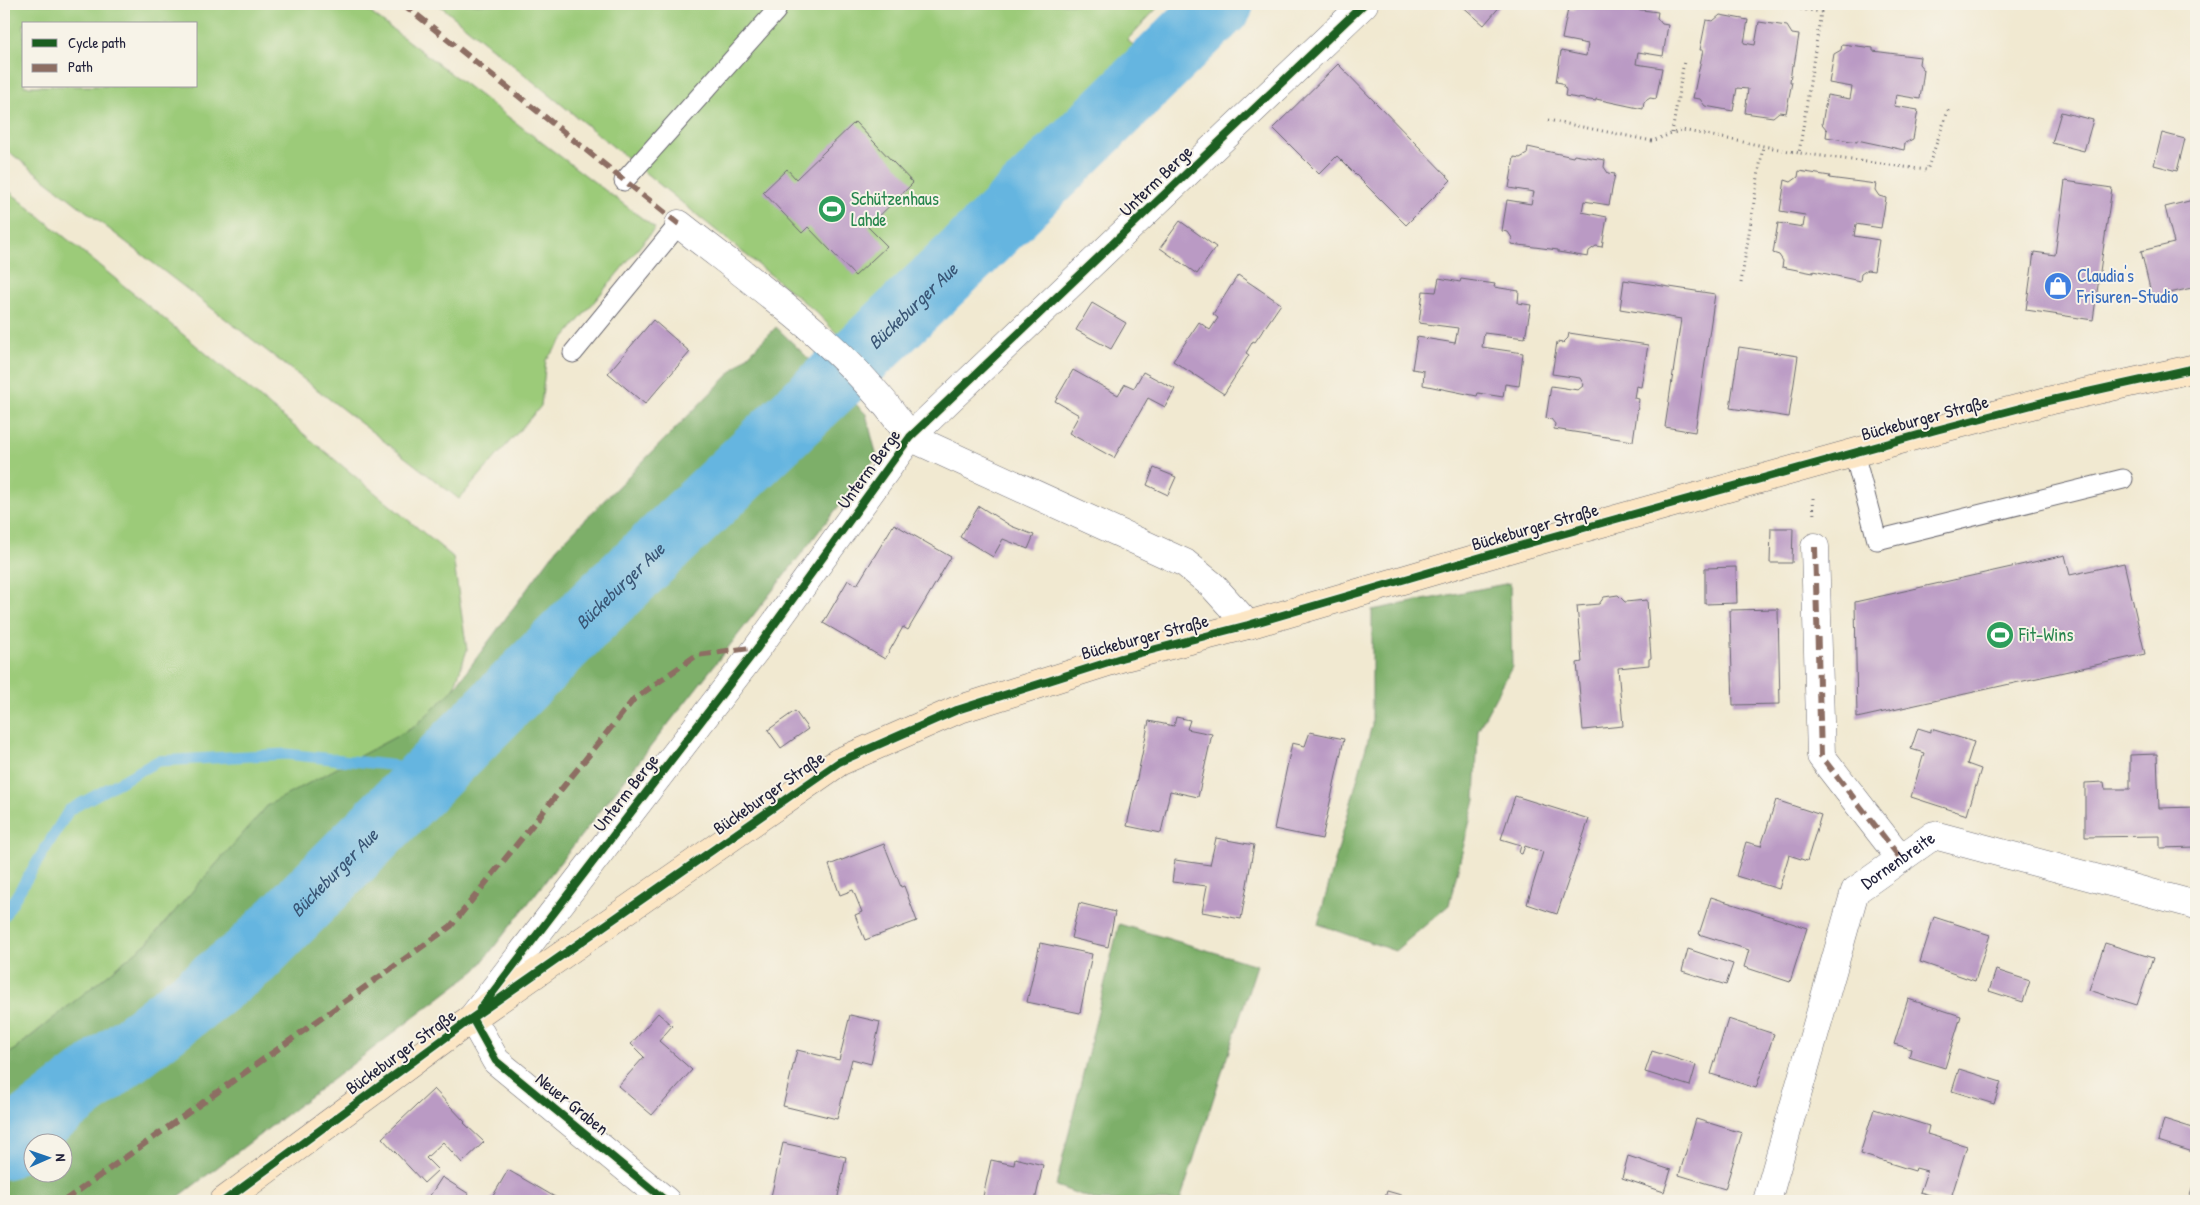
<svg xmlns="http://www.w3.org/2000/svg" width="2200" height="1205" font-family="'Patrick Hand',sans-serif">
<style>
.green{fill:#9ccb79;stroke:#5f765a;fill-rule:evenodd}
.forest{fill:#7daf69;stroke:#506852;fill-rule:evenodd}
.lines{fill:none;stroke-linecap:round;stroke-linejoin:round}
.stream{stroke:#65b5e0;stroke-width:11}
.river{stroke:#65b5e0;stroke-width:65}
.building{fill:#ba9ac4}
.lane-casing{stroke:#6a6870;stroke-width:21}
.street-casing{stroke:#6a6870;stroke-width:29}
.secondary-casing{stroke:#6a6870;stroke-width:29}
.path{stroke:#6a6870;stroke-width:3;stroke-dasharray:1 4;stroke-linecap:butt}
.lane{stroke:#fff;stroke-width:19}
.street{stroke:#fff;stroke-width:28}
.secondary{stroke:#fce6c4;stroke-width:28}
.quiet{stroke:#8d6e63;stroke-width:6;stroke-dasharray:12 6;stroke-linecap:butt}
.cycleway-casing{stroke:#f7f3e8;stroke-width:11}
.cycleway{stroke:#1b5e20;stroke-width:8}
.labels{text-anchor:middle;stroke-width:4;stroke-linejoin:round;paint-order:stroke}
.street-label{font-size:18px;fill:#22223b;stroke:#f7f3e8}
.leisure-label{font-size:18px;fill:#27864d;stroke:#f7f3e8;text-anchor:start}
.shop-label{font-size:18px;fill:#366cbe;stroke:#f7f3e8;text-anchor:start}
.water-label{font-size:19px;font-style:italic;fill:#395575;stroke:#f7f3e8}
</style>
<rect width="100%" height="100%" fill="#f7f3e8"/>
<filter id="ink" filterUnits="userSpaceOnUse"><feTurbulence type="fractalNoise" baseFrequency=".02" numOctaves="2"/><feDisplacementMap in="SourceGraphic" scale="10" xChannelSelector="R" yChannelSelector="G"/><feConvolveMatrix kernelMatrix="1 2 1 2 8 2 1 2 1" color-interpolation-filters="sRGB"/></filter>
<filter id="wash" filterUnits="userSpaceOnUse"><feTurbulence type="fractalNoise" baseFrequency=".0096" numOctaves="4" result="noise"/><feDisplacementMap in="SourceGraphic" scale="20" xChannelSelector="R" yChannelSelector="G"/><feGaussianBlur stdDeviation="1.12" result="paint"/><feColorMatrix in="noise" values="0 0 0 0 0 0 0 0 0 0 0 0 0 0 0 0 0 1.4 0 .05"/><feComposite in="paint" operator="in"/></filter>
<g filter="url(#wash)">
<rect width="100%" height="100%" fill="#f1e9d1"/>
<path class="green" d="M4,4H359L655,228L546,360L541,406L459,499L4,148ZM24,24H196V86H24Z
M438,4H1161L1127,40L1158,65L857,354L815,311Z
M4,187L453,557L467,650L453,691L414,727L266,808L147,943L4,1058Z"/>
<path class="forest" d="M776,327L866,414L877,457L476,970L173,1201H4V1058L147,943L268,805L414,727L453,690L558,547ZM32,1142H62V1172H32Z
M1510,583L1512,667L1478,730L1475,800L1449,905L1395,951L1318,924L1372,725V610Z
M1119,924L1257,965L1180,1201H1098L1056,1186Z"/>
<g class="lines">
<path class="stream" d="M4,916L69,810L158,761L286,754L435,770"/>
<path class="river" id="s1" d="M4,1147L251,956L597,607L971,250L1221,4"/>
</g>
<g id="blocks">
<path class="building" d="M1460,4H1502L1484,25Z
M1580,4H1611V6L1658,12L1657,18L1662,24L1668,25L1663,56L1638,52L1636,64L1662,68L1656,99L1650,98L1644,102L1643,109L1596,99V101L1565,96L1566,90L1562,83L1556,82L1561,51L1586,56L1588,44L1562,39L1568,9L1574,10Z
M1720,15L1748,20L1744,43L1755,45L1759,22L1787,26L1792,34L1799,35L1794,65H1792L1790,82H1792L1786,113L1779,112L1773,117L1745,113L1748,89L1737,88L1733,111L1705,106L1700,99L1693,98L1703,50H1700L1706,20L1713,21Z
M1842,44L1873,48V51L1920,57L1919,64L1924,70L1920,99L1896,95L1894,106L1918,110L1913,139L1905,143L1904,150L1857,140V142L1826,137L1827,130L1822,124L1827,95L1850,99L1852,87L1829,83L1834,54L1841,50Z
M1338,64L1451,180L1406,225L1337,156L1319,174L1273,128Z
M2061,112L2093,120L2084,151L2052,143Z
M855,122L913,183L868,227L887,246L855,276L808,227L802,233L763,192L787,169L796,179Z
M2162,133L2185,139L2177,171L2154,165Z
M1528,147L1573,157L1574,155L1605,160L1604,167L1608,173L1615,174L1609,205L1584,201L1582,212L1607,217L1602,247L1596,246L1589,251L1588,257L1558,252V250L1511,244L1512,238L1508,232L1502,231L1507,200L1531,204L1534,192L1509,188L1514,157L1520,158L1527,154Z
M1799,171L1830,176L1829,178L1876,184L1875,190L1879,196L1886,198L1881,228L1856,224L1854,236L1879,240L1874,271L1867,270L1861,274L1860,281L1813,271V273L1782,267L1783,261L1779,255L1773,253L1778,223L1803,227L1805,215L1780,211L1785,180L1791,182L1798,177Z
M2065,181L2112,188L2093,320L2026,310L2034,252L2055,255Z
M2193,200L2196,216V287L2152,297L2141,251L2174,243L2165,207Z
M1180,221L1216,247L1197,274L1160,248Z
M1238,275L1281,304L1255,342L1253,341L1246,353L1249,355L1224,394L1173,361L1199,322L1210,330L1218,318L1213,314Z
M1439,278L1460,282L1461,279L1495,284L1494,287L1519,291L1518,303L1531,305L1525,338L1484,333L1482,347L1523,353L1519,386L1505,384L1503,397L1478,393L1477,396L1423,385L1424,371L1412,369L1417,337L1455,343L1458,328L1419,323L1423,291L1436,292Z
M1624,280L1715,294L1695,432L1665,427L1681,319L1620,309Z
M1092,303L1126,323L1111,349L1076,330Z
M653,320L690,352L645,404L608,373Z
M1569,333L1648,345L1641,387L1636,386L1634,398L1639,399L1633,441L1554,429L1555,424L1551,419L1546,418L1551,386L1578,390L1584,385L1580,378L1552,374L1557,342L1563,343L1568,338Z
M1739,347L1798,356L1789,417L1730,408Z
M1073,370L1118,395L1125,384L1134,388L1143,372L1175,389L1165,407L1148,398L1114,458L1069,433L1079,415L1055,401Z
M1154,468L1176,477L1168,495L1147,485Z
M979,506L1011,526L1034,535L1028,549L1003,539L993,557L960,537Z
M894,524L951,557L908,630L903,627L885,659L823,623L848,580L857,585Z
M1771,528H1793L1792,563H1770Z
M2065,555L2070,575L2124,563L2145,654L1857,718L1855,602Z
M1736,567L1737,603L1705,604V568Z
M1618,595L1625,602L1647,600L1651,658L1649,659V665L1618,668L1623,726L1583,730L1577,663L1582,662L1577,606L1599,604L1604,597Z
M1778,609L1780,704L1733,705L1730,610Z
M795,711L808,729L781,748L768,730Z
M1176,717L1190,720L1187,729L1212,734L1198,797L1170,791L1161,833L1127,826L1149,721L1174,726Z
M1918,728L1931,732V729L1974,742L1967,764L1981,769L1967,815L1911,797L1924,753L1911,749Z
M1310,732L1344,739L1322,839L1274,829L1292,743L1305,746Z
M2157,754L2159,808L2196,807V847L2160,848V836L2085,837V783L2104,782L2105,789H2130V755Z
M1515,796L1589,819L1557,914L1527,904L1543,852L1525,846L1522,854L1519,853L1521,845L1501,839Z
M1776,800L1821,815L1807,861L1789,855L1779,889L1736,876L1746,842L1761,846Z
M1216,838L1254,845L1241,919L1202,912L1207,886L1172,882L1175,860L1210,865Z
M884,844L901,887L904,886L917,921L865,940L855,915L862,912L853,890L840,895L829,865Z
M1711,897L1807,928L1790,982L1744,967L1749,950L1699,934Z
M1079,903L1115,912L1108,947L1071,938Z
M1934,917L1990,935L1975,981L1920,962Z
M1040,943L1092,954L1080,1013L1027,1002Z
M2105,943L2153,958L2137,1005L2089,990Z
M1688,949L1733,964L1726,985L1682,971Z
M1996,970L2030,981L2023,1002L1989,991Z
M1908,999L1961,1016L1945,1068L1909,1057L1911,1049L1894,1044Z
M658,1013L672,1026L659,1041L692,1070L652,1115L618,1086L644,1057L631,1044Z
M850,1015L880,1022L871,1064L852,1059L837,1119L783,1106L797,1050L839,1060Z
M1728,1019L1774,1034L1756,1088L1711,1074Z
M1652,1051L1696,1065L1690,1086L1645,1072Z
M1959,1069L2001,1082L1994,1104L1952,1091Z
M434,1089L465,1122L464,1123L484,1142L462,1163L443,1142L426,1158L438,1170L424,1183L382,1138Z
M1874,1109L1929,1126L1927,1134L1967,1146L1950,1201L1920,1192L1927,1171L1916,1168L1915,1171L1860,1154Z
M1696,1119L1742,1133L1725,1189L1679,1175Z
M2164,1119L2196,1129V1153L2158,1141Z
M783,1143L846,1157L837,1201H770Z
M1628,1156L1671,1170L1664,1192L1622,1178Z
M1015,1158L1043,1165L1035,1201H982L991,1160L1014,1165Z
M508,1170L562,1201H490Z
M442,1177L469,1194L464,1201L427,1200Z
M2194,1182L2196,1183V1201H2188Z
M1387,1191L1422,1201H1384Z"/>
</g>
</g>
<g filter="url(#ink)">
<use href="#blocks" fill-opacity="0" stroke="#6a6870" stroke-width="1"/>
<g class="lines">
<defs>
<path id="lane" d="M624,181L776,11
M573,353L679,224
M1854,453L1877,540L2123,479"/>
<g id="street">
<path d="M679,224C760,288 851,349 910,437L1185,563L1212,585L1248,625"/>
<path d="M1815,547L1821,756L1901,859"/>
<path d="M666,1201L496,1061L472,1018L758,647L910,437L1364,4"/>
<path id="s2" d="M1767,1201L1855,891L1934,835L2196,905"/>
</g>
<path id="secondary" d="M224,1201L472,1018L839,762L957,710L1121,658L1248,625L1519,546L1936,430L2043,402L2196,368"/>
</defs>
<use href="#lane" class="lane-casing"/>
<use href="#street" class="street-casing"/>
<use href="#secondary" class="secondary-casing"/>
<path class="path" d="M1766,4L1821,12L1799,153L1927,170L1949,108
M1548,120L1652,141L1682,130L1799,153
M1672,133L1684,61
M1741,283L1763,146
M1813,498L1814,517"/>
<use href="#lane" class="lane"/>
<use href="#street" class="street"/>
<use href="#secondary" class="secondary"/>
<path class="quiet" d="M403,4L679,224
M1815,547L1821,756L1901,859
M64,1201L451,926L634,699L697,655L758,647"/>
<defs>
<path id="cycleway" d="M480,1009L758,647L910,437L1364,4
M472,1018L496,1061L666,1201
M224,1201L472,1018L839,762L957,710L1121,658L1248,625L1519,546L1936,430L2043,402L2196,368"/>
</defs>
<use href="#cycleway" class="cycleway-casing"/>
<use href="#cycleway" class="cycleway"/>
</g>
</g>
<defs>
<symbol id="stadium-disc" viewBox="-11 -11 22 22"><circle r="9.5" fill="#2e9e5b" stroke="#f7f3e8"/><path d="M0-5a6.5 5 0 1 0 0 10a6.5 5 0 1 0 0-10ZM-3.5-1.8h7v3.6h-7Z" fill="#fff"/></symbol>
<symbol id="shop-disc" viewBox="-11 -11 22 22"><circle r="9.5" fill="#3f7fe0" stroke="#f7f3e8"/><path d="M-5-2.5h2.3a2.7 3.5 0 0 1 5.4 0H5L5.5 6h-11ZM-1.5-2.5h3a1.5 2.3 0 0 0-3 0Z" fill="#fff"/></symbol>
</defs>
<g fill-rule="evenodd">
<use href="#stadium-disc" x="816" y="193" width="32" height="32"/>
<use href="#shop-disc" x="2042" y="270" width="32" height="32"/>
<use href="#stadium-disc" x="1984" y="619" width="32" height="32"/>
</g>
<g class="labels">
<g class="street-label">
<text transform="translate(1156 181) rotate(-44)" y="6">Unterm Berge</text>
<text transform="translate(1925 418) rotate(-15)" y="6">Bückeburger Straße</text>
<text transform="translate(869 469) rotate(-54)" y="6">Unterm Berge</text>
<text transform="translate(1535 527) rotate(-16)" y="6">Bückeburger Straße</text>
<text transform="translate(1145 637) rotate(-15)" y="6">Bückeburger Straße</text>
<text transform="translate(626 793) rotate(-52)" y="6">Unterm Berge</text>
<text transform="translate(769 793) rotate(-35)" y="6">Bückeburger Straße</text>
<text dy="6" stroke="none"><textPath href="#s2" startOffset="375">Dornenbreite</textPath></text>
<text transform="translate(401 1052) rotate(-36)" y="6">Bückeburger Straße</text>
<text transform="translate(572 1104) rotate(39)" y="6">Neuer Graben</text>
</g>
<g class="leisure-label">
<text x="851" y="205">Schützenhaus<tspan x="851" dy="21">Lahde</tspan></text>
<text x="2019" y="641">Fit-Wins</text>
</g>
<g class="shop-label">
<text x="2077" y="282">Claudia's<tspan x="2077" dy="21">Frisuren-Studio</tspan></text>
</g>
<g class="water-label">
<text dy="7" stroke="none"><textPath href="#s1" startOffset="1240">Bückeburger Aue</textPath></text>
<text dy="7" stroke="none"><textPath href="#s1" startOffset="835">Bückeburger Aue</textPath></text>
<text dy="7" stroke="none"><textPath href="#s1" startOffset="430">Bückeburger Aue</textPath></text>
</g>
</g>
<rect width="2200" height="1205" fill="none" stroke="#f7f3e8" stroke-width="20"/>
<rect x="22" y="22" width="175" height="65" fill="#f7f3e8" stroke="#a29fa3"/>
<rect x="32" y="39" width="25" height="8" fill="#1b5e20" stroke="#a29fa3"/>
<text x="68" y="48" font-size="15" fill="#22223b">Cycle path</text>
<rect x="32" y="64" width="25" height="8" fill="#8d6e63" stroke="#a29fa3"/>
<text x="68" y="72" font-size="15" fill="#22223b">Path</text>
<g transform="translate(48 1158) rotate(88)"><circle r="24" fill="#f7f3e8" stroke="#a29fa3"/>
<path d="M0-4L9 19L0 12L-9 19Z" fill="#1f6fb2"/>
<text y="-8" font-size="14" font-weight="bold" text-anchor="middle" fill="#22223b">N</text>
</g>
</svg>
